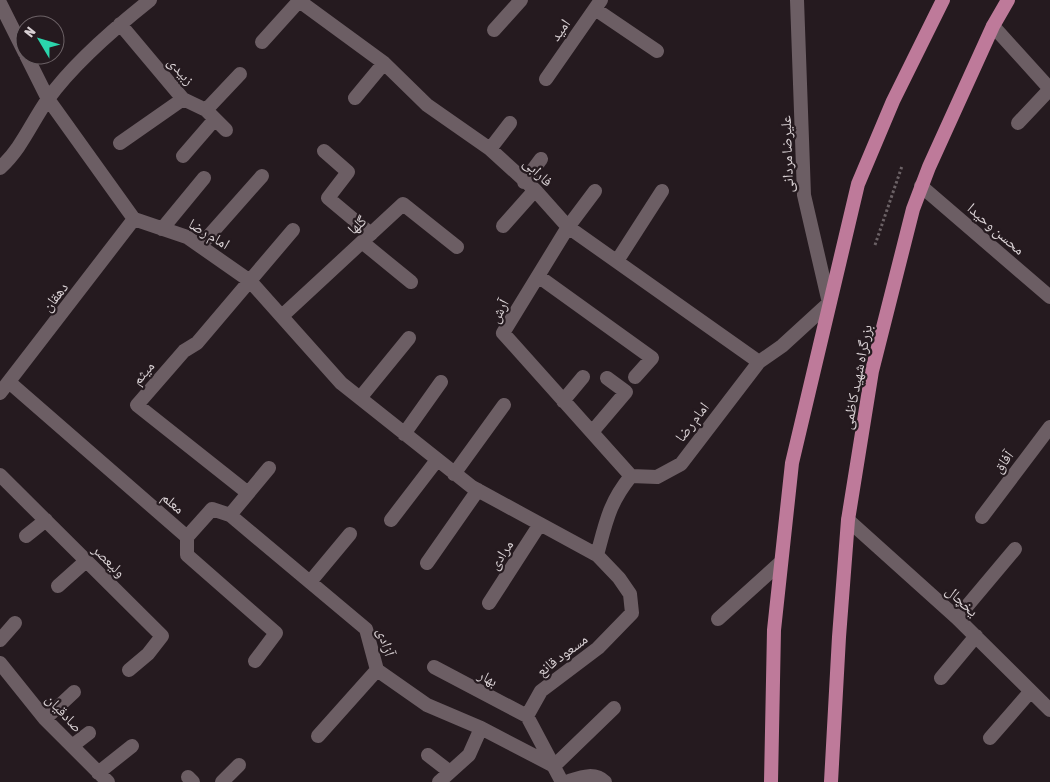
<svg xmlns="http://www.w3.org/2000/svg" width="1050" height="782" font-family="'Asap Condensed','Noto Naskh Arabic',sans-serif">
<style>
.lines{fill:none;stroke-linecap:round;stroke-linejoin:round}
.path{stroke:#6b6165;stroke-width:3;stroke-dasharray:2.5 2.5;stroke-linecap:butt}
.minor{stroke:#6c5e64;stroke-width:14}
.trunk{stroke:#be7a9a;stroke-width:14}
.labels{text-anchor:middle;stroke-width:4.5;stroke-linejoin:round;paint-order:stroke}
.street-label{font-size:15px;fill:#d9d1d4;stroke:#251a1f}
</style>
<rect width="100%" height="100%" fill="#251a1f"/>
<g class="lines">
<path class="path" d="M875,245L902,166"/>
<path class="minor" d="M298,0L384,63L427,105L490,149L535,190L568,227L759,362
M0,3L25,53
M595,9L657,51
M120,24L183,99L206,110L226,130
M993,26L1050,89
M494,30L521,0
M262,42L299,1
M26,55L48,99L134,219L187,237L250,281L341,383L472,487L597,555
M546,79L601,0
M355,98L384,63
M206,110L240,74
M1018,123L1050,89
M120,143L183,99
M490,149L510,123
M324,151L348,172L328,198L371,234
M183,156L215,119
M0,168C22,148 31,123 48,99C73,64 116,27 150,0
M524,182L541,159
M921,186L1050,297
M595,191L568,227L503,333L631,476
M503,226L535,190
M162,229L204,178
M362,242L411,282
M200,246L262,176
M617,261L662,191
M538,276L652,358L635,377
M282,316L403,204L457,247
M9,382L187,537V555L276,633L255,661
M0,393L134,219
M360,398L409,338
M563,401L583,377
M592,432L626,392L607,378
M404,434L441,382
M454,474L504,405
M0,475L162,636L148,654L129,670
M248,493L137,405L184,351L197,343L293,230
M230,515L366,629L377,670L427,705L481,728L554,766L614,708
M982,517L1050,427
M391,520L437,460
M848,520L957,618L1050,710
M26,536L46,520
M187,537L212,509L230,515L269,468
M427,563L478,490
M310,582L350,534
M58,586L86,561
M489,603L540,524
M957,618L1015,549
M718,619L780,563
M0,640L15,623
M0,663L45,719L108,782
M434,667L527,716
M941,678L976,636
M45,719L74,692
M318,736L377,670
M990,738L1030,692
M72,746L89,733
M428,755L450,772
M98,773L132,746
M188,777L193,782
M222,782L239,765
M439,782L469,755L481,728
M562,782L527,716L541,691L598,648L632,613L630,594L619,578L597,555C606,522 609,503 631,476L657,477L681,464L759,362L782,346L829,303L804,195L797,0
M566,782C579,778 594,771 605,782"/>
<path class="trunk" d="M771,782L774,630L792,463L858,184L893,101L943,0
M831,782L839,637L848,520L872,371L913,209L929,167L993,26L1008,0"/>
</g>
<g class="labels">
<g class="street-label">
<text transform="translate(560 30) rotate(-55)" y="5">امید</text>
<text transform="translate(181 71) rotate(49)" y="5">زبیدی</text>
<text transform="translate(787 154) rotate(-92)" y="5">علیرضا مردانی</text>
<text transform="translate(538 172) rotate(44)" y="5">فارابی</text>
<text transform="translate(357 225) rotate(-43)" y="5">گلها</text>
<text transform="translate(996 229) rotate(41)" y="5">محسن وحیدا</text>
<text transform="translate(209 234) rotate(31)" y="5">امام رضا</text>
<text transform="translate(55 297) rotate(-52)" y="5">دهقان</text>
<text transform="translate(499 311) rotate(-62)" y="5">آرش</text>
<text transform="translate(143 373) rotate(-49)" y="5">میثم</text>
<text transform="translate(857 377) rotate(-79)" y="5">بزرگراه شهید کاظمی</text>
<text transform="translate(692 422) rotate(-53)" y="5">امام رضا</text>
<text transform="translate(1003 462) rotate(-53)" y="5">آفاق</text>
<text transform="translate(173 503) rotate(41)" y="5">معلم</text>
<text transform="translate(501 555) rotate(-57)" y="5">مرادی</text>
<text transform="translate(109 561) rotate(45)" y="5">ولیعصر</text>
<text transform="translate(962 601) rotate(43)" y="5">یخچال</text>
<text transform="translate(386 642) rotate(73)" y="5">آزادی</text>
<text transform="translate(562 655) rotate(-37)" y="5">مسعود قانع</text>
<text transform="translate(488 678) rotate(29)" y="5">بهار</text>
<text transform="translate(64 713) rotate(47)" y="5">صادقیان</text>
</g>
</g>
<g transform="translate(40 40) rotate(308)"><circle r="24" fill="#251a1f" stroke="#6d6367"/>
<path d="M0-4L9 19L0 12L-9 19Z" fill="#2bd5ac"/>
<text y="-8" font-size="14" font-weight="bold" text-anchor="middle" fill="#d9d1d4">N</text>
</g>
</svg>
